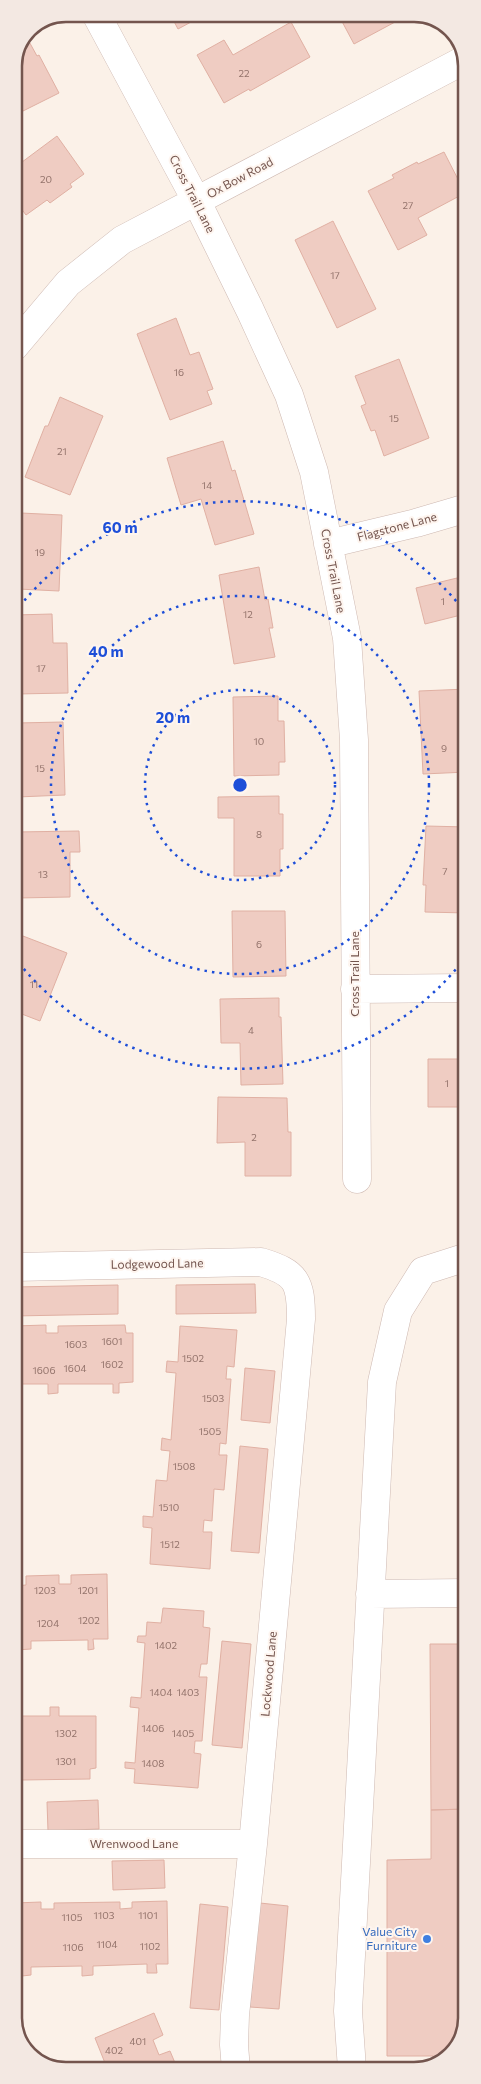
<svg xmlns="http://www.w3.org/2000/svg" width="481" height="2084" font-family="Commissioner,sans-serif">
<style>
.building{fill:#efccc2;stroke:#e0b0a3}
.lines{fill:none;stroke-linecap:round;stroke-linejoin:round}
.minor-casing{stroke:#ceb9b2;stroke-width:29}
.minor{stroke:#fff;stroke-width:28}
.ring{fill:none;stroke:#1d4ed8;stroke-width:2.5;stroke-dasharray:2.5 5}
.shop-dot{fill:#3f7fe0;stroke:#fef5ef;stroke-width:2}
.labels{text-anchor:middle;stroke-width:4;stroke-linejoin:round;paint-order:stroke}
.number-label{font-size:10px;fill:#93736b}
.street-label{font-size:12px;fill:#74554e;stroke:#fef5ef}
.shop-label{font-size:12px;fill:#366cbe;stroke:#fef5ef;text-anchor:end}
.rim{fill:none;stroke:#74554e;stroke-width:2.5}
.centre{fill:#1d4ed8;stroke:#fef5ef;stroke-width:2.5}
.ring-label{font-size:15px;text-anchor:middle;font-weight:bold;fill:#1d4ed8;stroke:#fef5ef;stroke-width:4;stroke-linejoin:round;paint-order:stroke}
</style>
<rect width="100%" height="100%" fill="#fbf1e8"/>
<path class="building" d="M170,14H206L178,29Z
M338,14H410L354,44Z
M291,22L310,57L250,91L249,89L224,103L197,55L224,40L233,55Z
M26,36L37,56L39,55L59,93L23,111L14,93V66Z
M57,136L84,174L70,184L72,187L50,203L47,200L26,215L14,199V168Z
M466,138V157L458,142Z
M444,152L465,193L418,218L427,235L398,250L368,191L394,178L392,175L417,162L418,164Z
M333,221L376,309L337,328L295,240Z
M176,318L190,355L199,352L213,389L207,391L212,404L170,420L137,334Z
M399,359L429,438L384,456L375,430L371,431L361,406L366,404L355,376Z
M60,397L103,416L70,495L25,477L45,426H48Z
M223,441L232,471L235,470L254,534L215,545L201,499L181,505L167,458Z
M21,513L62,515L59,591L18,589Z
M259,567L265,600L268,599L273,628H269L275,657L234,664L219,575Z
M457,578L458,582L467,579V619L465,614L425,624L416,588Z
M52,614L53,643H67L68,693L16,694L14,615Z
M467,689V710H459L460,723H467V772L423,774L419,691Z
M278,696V721H284L285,762H279V775L234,776L233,697Z
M63,722L65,795L17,797L15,741L18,740L17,723Z
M279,796V814H283V849H280V876H234V818H218V797Z
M426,826L467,827V913L425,912L426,885H423Z
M79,831L80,852H70V897L17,898L16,832Z
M232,911H285L286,976L233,977Z
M23,936L67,953L40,1021L14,1011V957Z
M279,998V1017H281L283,1084L241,1085L240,1043H221L220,999Z
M458,1056H467V1107H428V1059H458Z
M218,1097L287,1098L288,1132H291V1176H245V1142L217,1143Z
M255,1284L256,1313L176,1314V1285Z
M118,1285V1314L14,1316V1287Z
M46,1325V1333H58V1326L125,1325L126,1333H133V1382L119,1383V1393H113V1384H58V1393L48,1394V1384H14V1326Z
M180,1326L237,1330L234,1367L227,1366L226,1379H231L226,1444L220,1443L219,1455H227L224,1490L214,1489L212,1521L204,1520L203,1532H212L210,1569L150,1564L152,1528L143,1527V1516L153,1517L156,1480L167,1481L170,1451L161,1450L162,1438L171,1440L176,1373L166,1372L167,1361L178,1362Z
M245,1368L275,1371L270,1423L241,1420Z
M240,1446L268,1449L259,1553L231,1551Z
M107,1574L108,1639H93L94,1649L88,1650V1640L31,1641V1649L16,1650L15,1659L14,1586L26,1585V1576L59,1575V1584H71V1575Z
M163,1608L204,1611L203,1627L210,1628L207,1664H201L199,1677H207L202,1741H195L194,1753L201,1754L198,1788L134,1783L135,1769L125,1768V1762L135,1763L139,1708L130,1707L131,1697L141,1698L145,1643L137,1642L138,1636H146L147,1622L161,1623Z
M222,1641L251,1644L242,1748L212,1745Z
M430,1644H467V1809L431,1810Z
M50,1707H59V1716H96V1768L90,1769V1779L22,1780V1773H15V1716H50Z
M98,1800L99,1829L48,1831L47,1802Z
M467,1809V2018L454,2052L434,2064L433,2056H387V1860L431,1859V1810Z
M164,1860L165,1888L113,1890L112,1861Z
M167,1901L168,1964H156L157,1973H147V1964L93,1966V1975L82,1976V1966L31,1967V1975L22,1976V1966H15V1903L41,1902V1909H54V1903L120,1902V1909L132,1908V1902Z
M260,1903L288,1906L279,2009L250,2007Z
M200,1904L228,1907L219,2010L190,2008Z
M154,2013L163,2035L153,2040L159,2055L170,2051L178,2070H97L95,2067L105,2063L95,2038Z"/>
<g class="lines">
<defs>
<path id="minor" d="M96,14L196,200L250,310L289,395L314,472L347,638L354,740L357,1179
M14,347L68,283L122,240L466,59
M328,544L416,523L467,508
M355,989L467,988
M14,1267L261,1262C297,1273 301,1282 301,1319L253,1844L235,2015L234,2045L236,2070
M370,1594L467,1593
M15,1844H253
M352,2069L348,2011L382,1382L398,1311L423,1271L467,1257"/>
</defs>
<use href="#minor" class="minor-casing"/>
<use href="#minor" class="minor"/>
</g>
<g class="ring">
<circle cx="240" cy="785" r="95"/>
<circle cx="240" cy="785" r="189"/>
<path d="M465 958A284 284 0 0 1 15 958M15 612A284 284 0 0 1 465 612"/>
</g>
<circle class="shop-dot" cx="427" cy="1939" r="5"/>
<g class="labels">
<g class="number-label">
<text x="244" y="77">22</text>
<text x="46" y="183">20</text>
<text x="408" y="209">27</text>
<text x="335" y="279">17</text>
<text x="179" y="376">16</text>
<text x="394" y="422">15</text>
<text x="62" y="455">21</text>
<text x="207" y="489">14</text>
<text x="40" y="556">19</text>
<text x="443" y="605">1</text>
<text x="248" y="618">12</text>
<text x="41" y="672">17</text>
<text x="259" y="745">10</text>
<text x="444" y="752">9</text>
<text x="40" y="772">15</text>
<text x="259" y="838">8</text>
<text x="445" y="875">7</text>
<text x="43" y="878">13</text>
<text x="259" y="948">6</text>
<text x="34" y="988">11</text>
<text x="251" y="1034">4</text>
<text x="447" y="1087">1</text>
<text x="254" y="1141">2</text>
<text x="112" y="1345">1601</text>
<text x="76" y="1348">1603</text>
<text x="193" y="1362">1502</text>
<text x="112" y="1368">1602</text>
<text x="75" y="1372">1604</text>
<text x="44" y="1374">1606</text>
<text x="213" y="1402">1503</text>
<text x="210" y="1435">1505</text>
<text x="184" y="1470">1508</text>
<text x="169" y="1511">1510</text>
<text x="170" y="1548">1512</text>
<text x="45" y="1594">1203</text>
<text x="88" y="1594">1201</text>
<text x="89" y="1624">1202</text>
<text x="48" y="1627">1204</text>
<text x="166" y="1649">1402</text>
<text x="161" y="1696">1404</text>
<text x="188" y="1696">1403</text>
<text x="153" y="1732">1406</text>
<text x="66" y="1737">1302</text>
<text x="183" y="1737">1405</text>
<text x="66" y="1765">1301</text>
<text x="153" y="1767">1408</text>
<text x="104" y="1919">1103</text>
<text x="148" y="1919">1101</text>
<text x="72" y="1921">1105</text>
<text x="107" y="1948">1104</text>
<text x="150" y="1950">1102</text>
<text x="73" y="1951">1106</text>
<text x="138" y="2045">401</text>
<text x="114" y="2054">402</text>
</g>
<g class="street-label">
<text transform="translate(240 178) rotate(-28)" y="4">Ox Bow Road</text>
<text transform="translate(192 194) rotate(63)" y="4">Cross Trail Lane</text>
<text transform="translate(397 527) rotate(-15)" y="4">Flagstone Lane</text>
<text transform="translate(333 571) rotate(79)" y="4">Cross Trail Lane</text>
<text transform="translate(355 974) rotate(-90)" y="4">Cross Trail Lane</text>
<text transform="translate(157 1264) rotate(-1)" y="4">Lodgewood Lane</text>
<text transform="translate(269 1674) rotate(-85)" y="4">Lockwood Lane</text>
<text x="134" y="1848">Wrenwood Lane</text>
</g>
<g class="shop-label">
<text x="417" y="1936">Value City<tspan x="417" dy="14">Furniture</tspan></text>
</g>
</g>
<path d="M0 0H481V2084H0ZM66 22H414A44 44 0 0 1 458 66V2018A44 44 0 0 1 414 2062H66A44 44 0 0 1 22 2018V66A44 44 0 0 1 66 22Z" fill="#f3e8e2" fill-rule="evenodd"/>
<path class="rim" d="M66 22H414A44 44 0 0 1 458 66V2018A44 44 0 0 1 414 2062H66A44 44 0 0 1 22 2018V66A44 44 0 0 1 66 22Z"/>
<circle cx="240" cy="785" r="8" class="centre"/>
<g class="ring-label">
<text x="120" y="533">60 m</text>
<text x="106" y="657">40 m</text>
<text x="173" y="723">20 m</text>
</g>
</svg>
